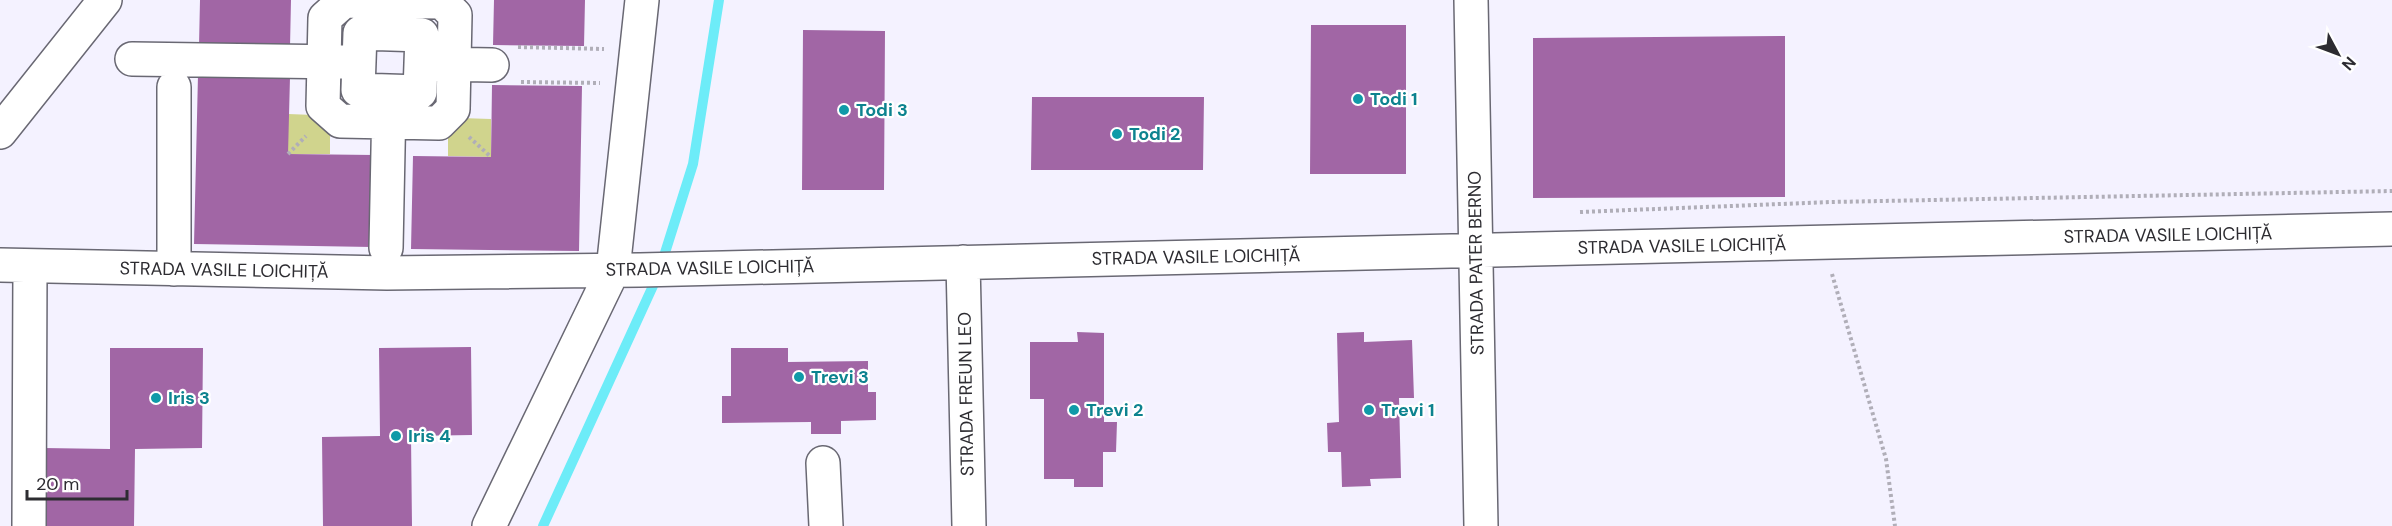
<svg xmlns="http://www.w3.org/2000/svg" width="2392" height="526" font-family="'DM Sans',sans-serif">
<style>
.green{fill:#d0d48d}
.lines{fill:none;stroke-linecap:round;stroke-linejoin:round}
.stream{stroke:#6decf8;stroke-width:10}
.building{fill:#a166a5}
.minor-casing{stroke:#696873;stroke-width:36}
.path{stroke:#b0aeb8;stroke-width:4;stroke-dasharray:3 3;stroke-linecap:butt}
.minor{stroke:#fff;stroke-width:33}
.culture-dot{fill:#0f9aa8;stroke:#fff;stroke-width:2}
.labels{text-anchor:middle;stroke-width:4.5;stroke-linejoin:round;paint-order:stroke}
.culture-label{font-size:18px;font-weight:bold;fill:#0d838f;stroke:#fff;text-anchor:start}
.street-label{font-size:18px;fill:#2d2c31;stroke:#fff}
</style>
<rect width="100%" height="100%" fill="#f4f2ff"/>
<path class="green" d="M288,114L314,115L330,126V154H288Z
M460,118L491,119V157L448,156V131Z"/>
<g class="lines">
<path class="stream" d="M543,526L658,275L693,164L719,0"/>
</g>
<path class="building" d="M200,0H291L290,47L199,46Z
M494,0H585L584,46L493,45Z
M1311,25H1406V174H1310Z
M803,30L885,31L884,190H802Z
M1785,36V197L1533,198V38Z
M198,75L290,77L288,154L374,155L372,247L194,244Z
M492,85L582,86L579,251L411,249L413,156L491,157Z
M1032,97H1204L1203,170H1031Z
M1077,332L1104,333V422H1117L1116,452H1103V487H1074V479H1044V399H1030V342H1078Z
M1364,332V342L1412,340L1414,398H1399L1401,478L1370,479L1371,486L1342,487L1341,452H1328L1327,423L1339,422L1337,333Z
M471,347L472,435L411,436L412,526H323L322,437L380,436L379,348Z
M110,348H203L202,448L135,449L134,526H43V448L110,449Z
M731,348H788V362L868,361V392H876V420L841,421V434H811V422L722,423V396H731Z"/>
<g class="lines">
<defs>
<path id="minor" d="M1471,0L1481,526
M344,1L442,2L455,15L453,109L439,123L340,121L323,106L325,18Z
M360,33L422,35L420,92L358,90Z
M132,59L345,62
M434,64L492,65
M174,87V269
M0,132L105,0
M386,248L389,101
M963,262L969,526
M0,265L387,273L640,270L2392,229
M823,463L826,526
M29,526L30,267
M489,526L613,270L642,0"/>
</defs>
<use href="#minor" class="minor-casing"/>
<path class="path" d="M518,47L604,49
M521,82L600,83
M469,137L491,157
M288,154L306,136
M1580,212L1831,202L2392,191
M1832,274L1886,459L1895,526"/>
<use href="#minor" class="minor"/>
</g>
<g class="culture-dot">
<circle cx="1358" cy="99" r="6"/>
<circle cx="844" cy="110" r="6"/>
<circle cx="1117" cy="134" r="6"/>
<circle cx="799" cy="377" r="6"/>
<circle cx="156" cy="398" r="6"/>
<circle cx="1074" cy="410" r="6"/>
<circle cx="1369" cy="410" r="6"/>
<circle cx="396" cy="436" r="6"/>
</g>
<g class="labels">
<g class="culture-label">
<text x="1370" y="105">Todi 1</text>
<text x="856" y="116">Todi 3</text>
<text x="1129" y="140">Todi 2</text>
<text x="811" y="383">Trevi 3</text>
<text x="168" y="404">Iris 3</text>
<text x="1086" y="416">Trevi 2</text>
<text x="1381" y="416">Trevi 1</text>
<text x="408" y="442">Iris 4</text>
</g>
<g class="street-label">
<text transform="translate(2168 235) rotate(-1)" y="6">STRADA VASILE LOICHIȚĂ</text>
<text transform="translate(1682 246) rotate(-1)" y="6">STRADA VASILE LOICHIȚĂ</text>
<text transform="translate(1196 257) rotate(-1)" y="6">STRADA VASILE LOICHIȚĂ</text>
<text transform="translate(1476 263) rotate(-91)" y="6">STRADA PATER BERNO</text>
<text transform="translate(710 268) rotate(-1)" y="6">STRADA VASILE LOICHIȚĂ</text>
<text transform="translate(224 270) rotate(1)" y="6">STRADA VASILE LOICHIȚĂ</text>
<text transform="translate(966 394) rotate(-91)" y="6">STRADA FREUN LEO</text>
</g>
</g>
<g transform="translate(2338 54) rotate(131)" stroke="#ffffff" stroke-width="4.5" paint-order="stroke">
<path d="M0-4.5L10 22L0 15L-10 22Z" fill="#2d2c31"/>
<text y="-9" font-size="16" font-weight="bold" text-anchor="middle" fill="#2d2c31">N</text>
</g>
<path d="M27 490v9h100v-9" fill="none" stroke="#2d2c31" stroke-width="3"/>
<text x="36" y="490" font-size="18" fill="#2d2c31" stroke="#ffffff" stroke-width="4.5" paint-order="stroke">20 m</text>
</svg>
